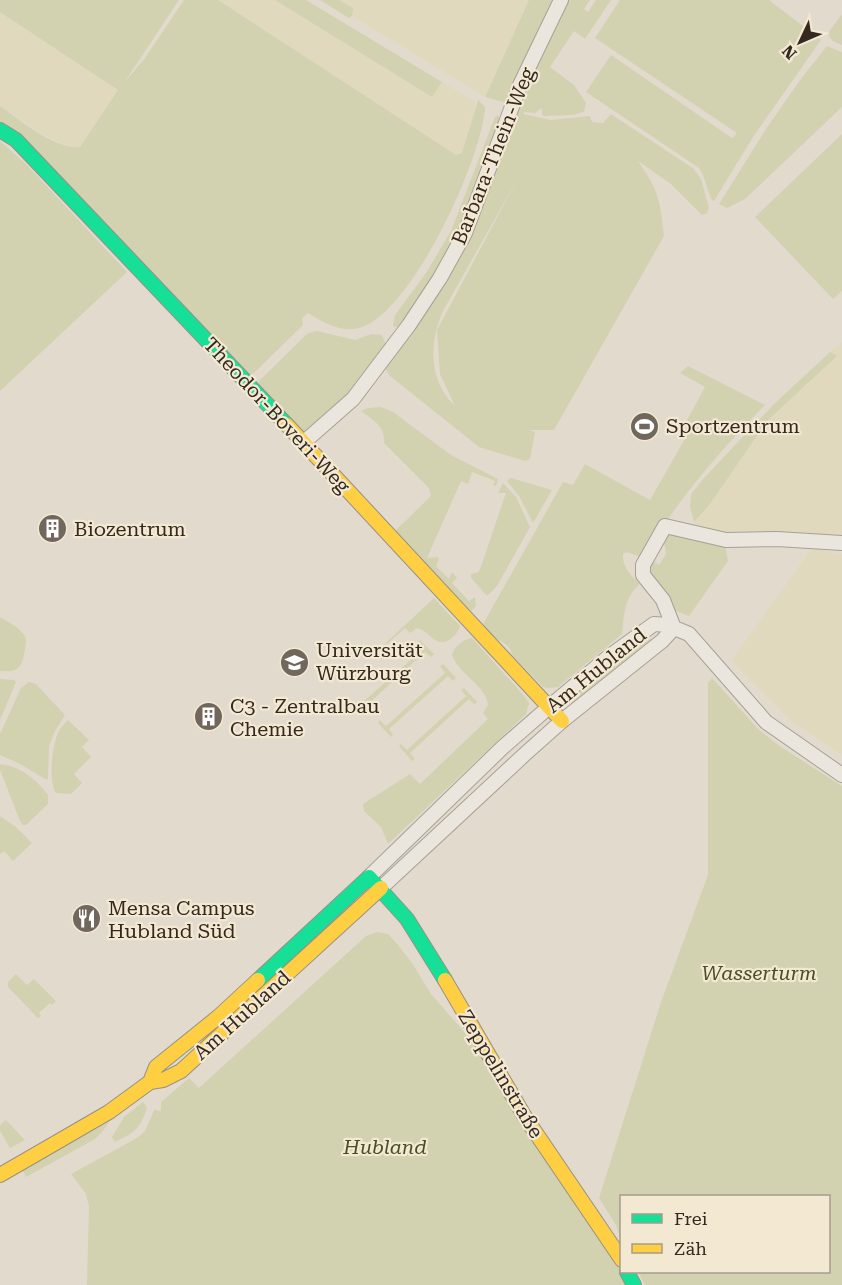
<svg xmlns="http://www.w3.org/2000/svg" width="842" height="1285" font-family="'Roboto Serif',serif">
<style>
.farmland{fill:#e1d9be}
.green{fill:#d2d1b0;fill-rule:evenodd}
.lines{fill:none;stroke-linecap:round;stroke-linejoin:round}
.street-casing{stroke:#a7a096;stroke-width:16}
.fast-casing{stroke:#979086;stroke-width:16}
.slow-casing{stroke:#979086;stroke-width:16}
.street{stroke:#eae6de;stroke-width:14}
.fast{stroke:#16e098;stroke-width:14}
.slow{stroke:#ffcf43;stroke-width:14}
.labels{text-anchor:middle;stroke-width:4.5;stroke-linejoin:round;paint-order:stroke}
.street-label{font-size:20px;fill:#35291f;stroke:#f3e9d3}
.poi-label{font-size:20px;fill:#35291f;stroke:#f3e9d3;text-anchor:start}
.park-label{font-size:20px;font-style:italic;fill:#475027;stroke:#f3e9d3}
</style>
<rect width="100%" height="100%" fill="#e2dbcd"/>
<path class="farmland" d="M218,0H275L432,97L442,82L476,102L462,153L456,155L426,136Z
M339,0H529L485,97L352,16L353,8Z
M0,12L118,90L80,147L69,148L38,132L0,106Z
M842,342V540L738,536L696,530L694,522L710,504L757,433L767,421L837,356L830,352Z
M812,548L842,554V755L791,721L731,661Z"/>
<path class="green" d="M0,0H179L124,83L145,58L184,0H218L456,155L462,153L478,100L485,107C483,157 411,315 359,328C340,333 323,322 308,313L302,318L303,325L255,372L249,376L0,124V106C20,120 55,150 80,147L118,90L0,12Z
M275,0H306L442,82L432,97Z
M320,0H339L353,8L352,16L349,18Z
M529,0H554L507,103L485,97Z
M567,0H590L584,9L588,12L596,0H611L585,39L574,31L550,67L574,85L586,103L584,112L572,115L544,116L542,114V109H540L535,113L524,112L523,114L551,120L590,116L592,122L603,123L611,114L694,169L701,179L709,208L706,214L702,215L671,184L638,161C659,191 660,200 664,236L554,430H529L535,432L530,459L525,461L479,447L390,376L384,367L442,289L471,231L522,95ZM518,178L437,330L440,374L455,406C428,381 429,342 443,311Z
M620,0H769L821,40L753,137L714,201L711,199L703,175L699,168L586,92L611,55L732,138L737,133L595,38Z
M842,14V45C835,42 830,41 828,33Z
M827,46L842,52V107L745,199L727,208L719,204L768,126L803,76Z
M498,115L500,121L455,240L422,297L400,326L395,327L393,326L395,315L426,273L451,231L495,117Z
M842,134V291L833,299L755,217Z
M0,141L26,164L127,272L0,391Z
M317,331L355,340L371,334L382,335L386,345L349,394L305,435L258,386L259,381L308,333Z
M830,352L837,356L767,421L710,504L694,522L690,507L691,494L704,478L773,405Z
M688,366L765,405C717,454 681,496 645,554L638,556L627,552L623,554C622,568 631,575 640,584C624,597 624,616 622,634L558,687L548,688L543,687L512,655C510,643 502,643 494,637C490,633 487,628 483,624L563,482L573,485L585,464L650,500L691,428L685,424L705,387L680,373Z
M381,407L393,412L451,455L498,479L496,486L493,485L495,481L472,472L468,484L461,481L427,558L437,557L439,559L436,566L449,579L452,572L457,578L452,583L469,601L475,597L476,606L471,611L395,531L431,496L429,488L384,443C386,427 373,420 361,411L368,408Z
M511,478L552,490L533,523L519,496L507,481Z
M503,483L516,497L530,527L497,586L487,596L471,578V574L479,572L506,493H498Z
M667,531L724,541L728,561L689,616L674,610L647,572L651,560L659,565L666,554L665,546L659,542Z
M434,598L460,626C458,632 456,634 452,638C436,651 431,631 417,628L410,633L405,628L378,652L383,658L381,660L374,654Z
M0,617C8,622 19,627 24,635C27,640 26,644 25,649C22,667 19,673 0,671Z
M648,636L652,641L649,644L571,703L560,705L582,685Z
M472,638L525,697L529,703L526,714L388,844L381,827L364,811L363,804L410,774L420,784L488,719L483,713L488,705C486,685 459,675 452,655C454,647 463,639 472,638Z
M420,640L434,654L431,657L425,652L366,706L363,702L423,649L418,642Z
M443,664L456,678L453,681L448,676L389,729L393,735L391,737L378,723L380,720L386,726L445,673L440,666Z
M712,678L759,730L781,747L842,786V1285H645L638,1272H828V1196H622L621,1240L616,1225L599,1198L661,1002L708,875V683Z
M0,679L14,680L16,682L0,720Z
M29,682L36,684L65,715L55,731L49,746L48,778L47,780L20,764L0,755V734L21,688Z
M464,688L477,702L475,705L469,699L410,753L415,759L412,761L399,746L401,744L407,750L466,696L461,690Z
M68,720L89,740L82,747L91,757L74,774L82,783L71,794L56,793C48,783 52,742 59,731C61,727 65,723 68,720Z
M0,764C20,766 36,779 48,795V804L26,825H23L20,821L0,770Z
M0,816L16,827L32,843L13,861L4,851L0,854Z
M377,932L388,934L398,945L412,963L431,994L493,1065L634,1285H87L89,1207L86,1194L71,1174L137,1138L145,1131L154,1110L161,1111V1102L189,1078L199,1088L366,936Z
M16,974L27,985L34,979L56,1001L52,1005L50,1003L39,1013L41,1016L38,1018L8,987V982Z
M143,1102L147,1108C140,1129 135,1132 115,1142L112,1137L124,1117Z
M6,1120L25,1140L10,1148L0,1131V1125Z
M109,1122L103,1131L95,1139L26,1177L22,1169Z"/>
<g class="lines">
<defs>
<path id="street" d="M303,443L353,399L409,325L440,278L465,233L520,85L561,0
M674,628L663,600L643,575V565L665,526L726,540L777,539L842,543
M369,877L503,747L549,707L607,658L654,624L667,625L689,634L766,722L842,775
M381,888L525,754L562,721L662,641L674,628"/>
<path id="fast" d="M0,130L16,140L287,425
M258,980L369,877L407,919L445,980
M627,1272L634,1285"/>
<path id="slow" d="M287,425L562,721
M445,980L525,1117L622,1260
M150,1082L163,1080L181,1071L381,888
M0,1175L109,1112L150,1082L156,1067L218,1017L258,980"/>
</defs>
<use href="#street" class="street-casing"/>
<use href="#fast" class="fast-casing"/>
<use href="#slow" class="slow-casing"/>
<use href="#street" class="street"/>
<use href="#fast" class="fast"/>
<use href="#slow" class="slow"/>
</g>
<defs>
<symbol id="stadium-disc" viewBox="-11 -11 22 22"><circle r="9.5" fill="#72675c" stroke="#f3e9d3"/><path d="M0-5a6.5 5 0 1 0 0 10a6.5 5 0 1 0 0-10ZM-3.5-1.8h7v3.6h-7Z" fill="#fff"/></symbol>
<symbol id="building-disc" viewBox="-11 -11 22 22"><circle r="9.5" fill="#72675c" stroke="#f3e9d3"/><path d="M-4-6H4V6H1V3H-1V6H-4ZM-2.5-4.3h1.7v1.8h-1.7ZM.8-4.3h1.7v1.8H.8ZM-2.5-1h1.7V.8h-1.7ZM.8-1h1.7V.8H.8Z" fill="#fff"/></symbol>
<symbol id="university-disc" viewBox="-11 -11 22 22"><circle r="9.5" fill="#72675c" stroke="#f3e9d3"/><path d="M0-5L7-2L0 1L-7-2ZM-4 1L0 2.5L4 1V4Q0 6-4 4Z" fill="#fff"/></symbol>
<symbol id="restaurant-disc" viewBox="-11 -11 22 22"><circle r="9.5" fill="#72675c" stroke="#f3e9d3"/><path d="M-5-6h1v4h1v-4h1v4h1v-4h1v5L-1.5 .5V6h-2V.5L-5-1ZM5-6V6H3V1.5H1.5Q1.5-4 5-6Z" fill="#fff"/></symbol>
</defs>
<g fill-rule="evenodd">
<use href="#stadium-disc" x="628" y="410" width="33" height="33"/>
<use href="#building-disc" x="36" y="512" width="33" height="33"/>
<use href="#university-disc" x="278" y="646" width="33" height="33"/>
<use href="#building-disc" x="192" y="700" width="33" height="33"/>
<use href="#restaurant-disc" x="70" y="902" width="33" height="33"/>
</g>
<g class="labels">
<g class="street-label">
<text transform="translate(493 156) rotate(-68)" y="7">Barbara-Thein-Weg</text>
<text transform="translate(277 415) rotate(47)" y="7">Theodor-Boveri-Weg</text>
<text transform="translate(596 670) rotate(-39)" y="7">Am Hubland</text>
<text transform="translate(242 1015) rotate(-42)" y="7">Am Hubland</text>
<text transform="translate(501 1074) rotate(59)" y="7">Zeppelinstraße</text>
</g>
<g class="poi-label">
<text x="666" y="433">Sportzentrum</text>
<text x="74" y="536">Biozentrum</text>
<text x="316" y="657">Universität<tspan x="316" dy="23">Würzburg</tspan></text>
<text x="230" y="713">C3 - Zentralbau<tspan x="230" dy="23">Chemie</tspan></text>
<text x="108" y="915">Mensa Campus<tspan x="108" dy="23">Hubland Süd</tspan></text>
</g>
<g class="park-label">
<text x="759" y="980">Wasserturm</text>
<text x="385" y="1154">Hubland</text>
</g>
</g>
<rect x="620" y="1195" width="210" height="78" fill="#f3e9d3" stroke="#a79c8b" stroke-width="1.5"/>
<rect x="632" y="1214" width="30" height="9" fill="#16e098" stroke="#a79c8b" stroke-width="1.5"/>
<text x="674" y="1225" font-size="18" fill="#35291f">Frei</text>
<rect x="632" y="1244" width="30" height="9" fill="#ffcf43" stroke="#a79c8b" stroke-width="1.5"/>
<text x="674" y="1255" font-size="18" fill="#35291f">Zäh</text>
<g transform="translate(800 42) rotate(226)" stroke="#f3e9d3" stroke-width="4.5" paint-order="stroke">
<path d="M0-4.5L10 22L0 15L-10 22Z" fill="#35291f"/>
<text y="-9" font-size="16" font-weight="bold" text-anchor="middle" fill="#35291f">N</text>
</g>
</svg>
